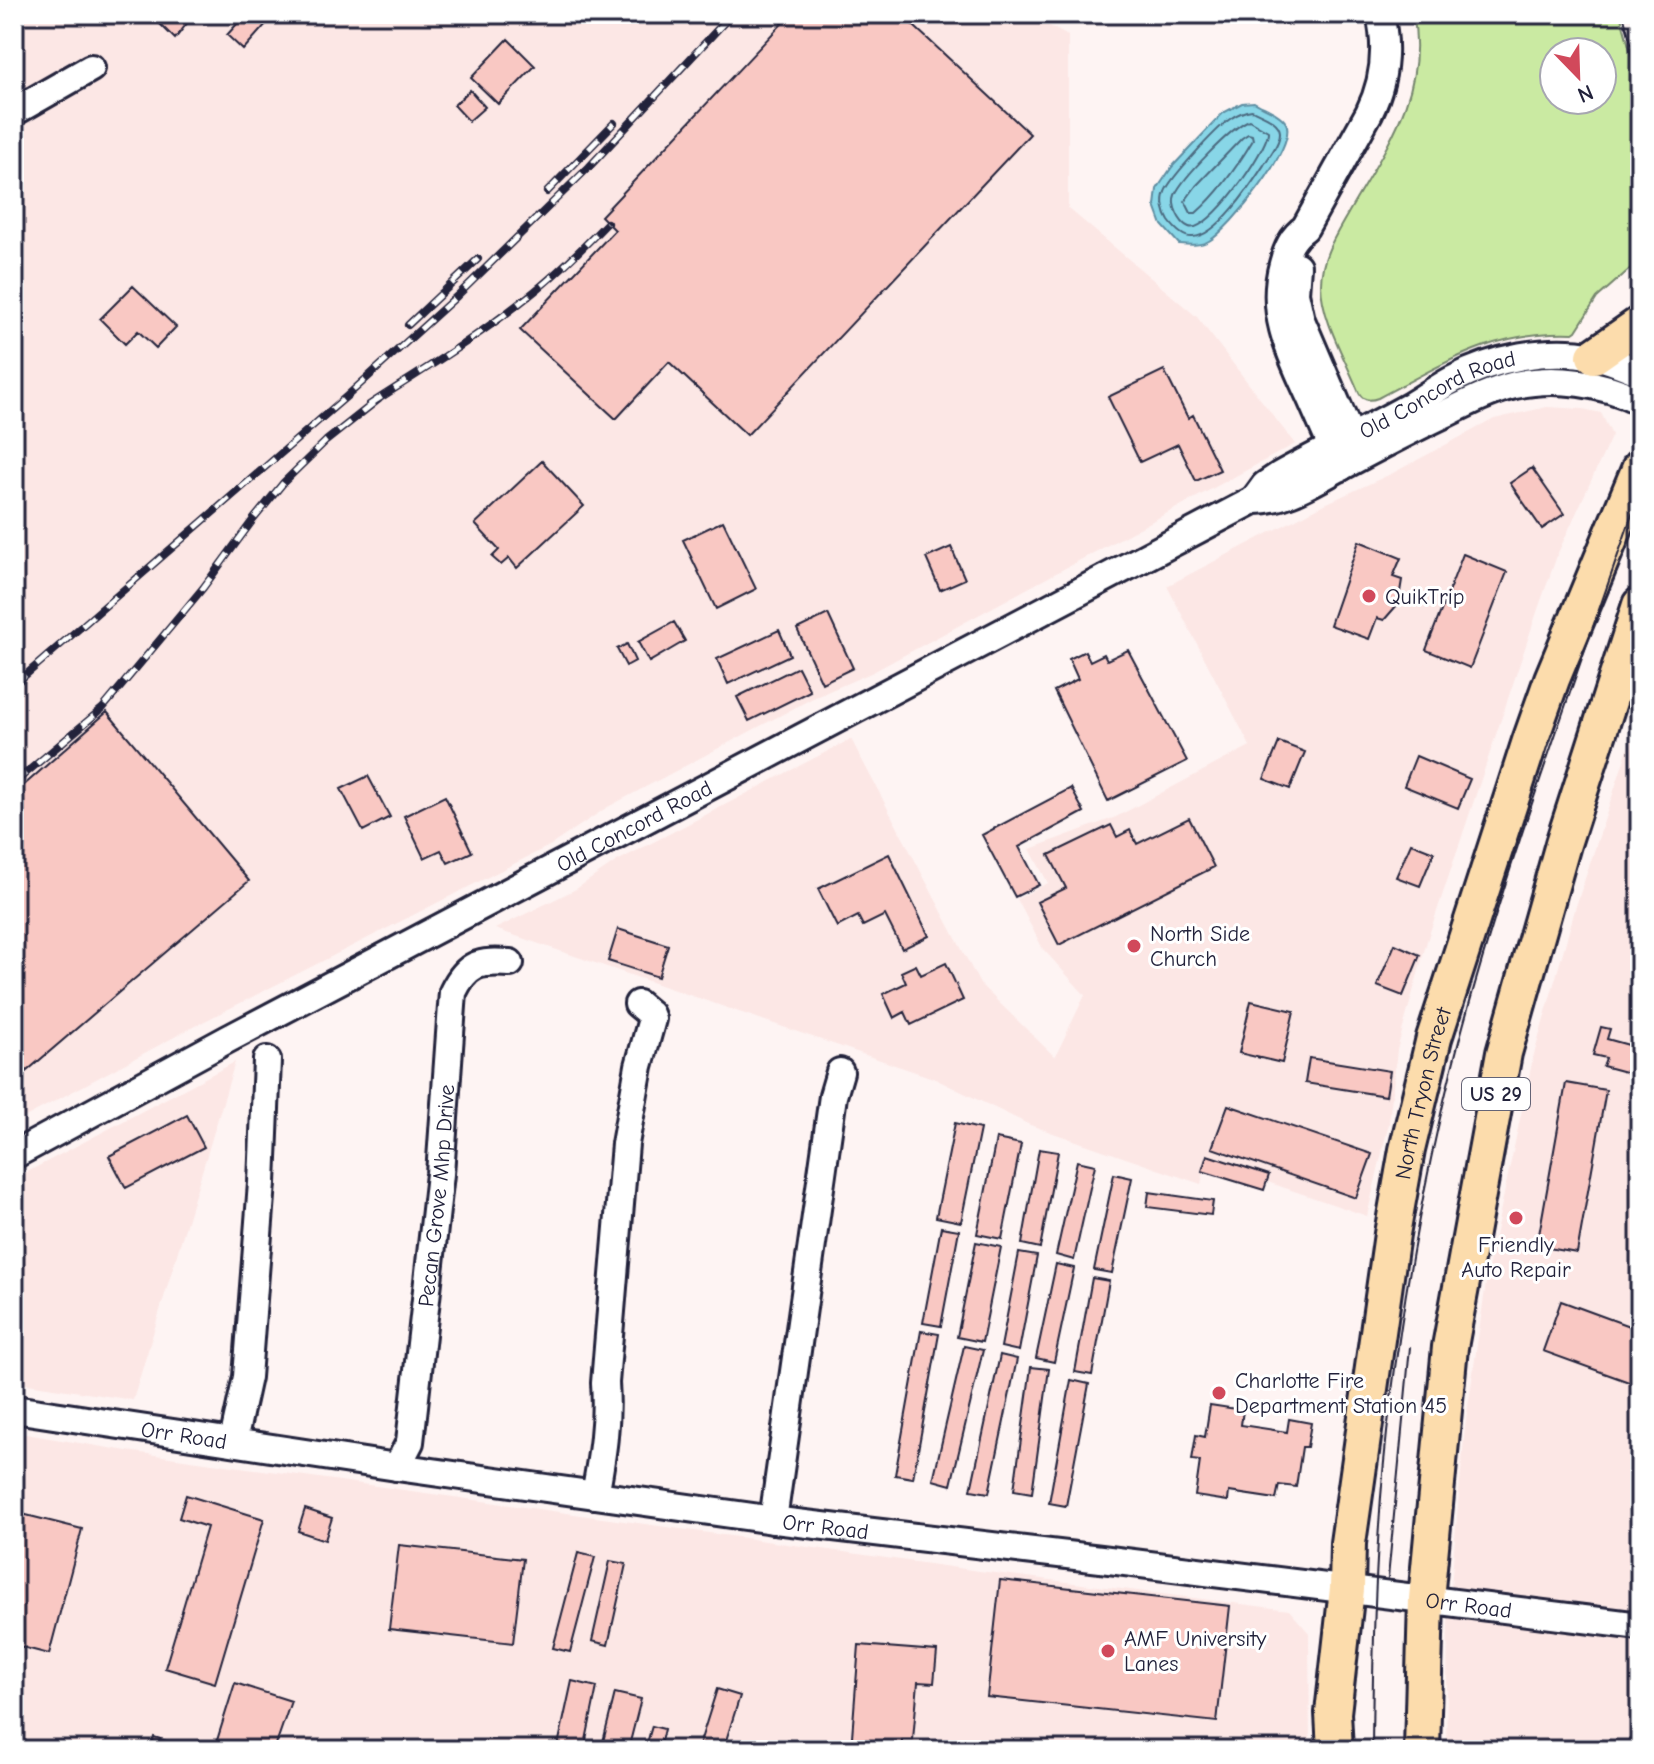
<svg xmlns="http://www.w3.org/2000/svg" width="1654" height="1764" font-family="'Comic Neue',sans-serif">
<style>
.built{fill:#fce7e5}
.green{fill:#caeaa2;stroke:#76866e;stroke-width:2;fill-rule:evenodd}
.water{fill:#88d6e7;stroke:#5f8ea2;stroke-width:2}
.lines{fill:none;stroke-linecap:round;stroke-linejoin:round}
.shore{stroke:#4b6a80;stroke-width:2}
.building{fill:#f9c8c3;stroke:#22223b;stroke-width:2}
.minor-casing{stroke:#22223b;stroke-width:32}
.major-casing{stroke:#22223b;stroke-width:40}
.minor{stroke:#fff;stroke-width:26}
.major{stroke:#fcdcac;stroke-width:34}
.tram{stroke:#22223b;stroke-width:2}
.rail-casing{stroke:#22223b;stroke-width:8}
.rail{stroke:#fff;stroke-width:5;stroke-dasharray:15;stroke-linecap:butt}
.poi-dot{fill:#d1495b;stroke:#fff;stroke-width:3}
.labels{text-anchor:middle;stroke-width:6;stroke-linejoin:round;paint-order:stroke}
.shield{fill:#fff;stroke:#646476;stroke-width:2}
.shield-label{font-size:20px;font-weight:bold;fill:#22223b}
.street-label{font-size:22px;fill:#22223b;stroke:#fff}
.poi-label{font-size:22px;fill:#22223b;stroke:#fff;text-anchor:start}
</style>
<rect width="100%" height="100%" fill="#fef4f3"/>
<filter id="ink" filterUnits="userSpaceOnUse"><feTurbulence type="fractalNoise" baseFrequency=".0125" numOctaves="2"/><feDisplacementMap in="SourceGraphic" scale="16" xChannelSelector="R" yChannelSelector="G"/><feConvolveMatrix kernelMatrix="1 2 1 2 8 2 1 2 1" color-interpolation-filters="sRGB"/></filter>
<g filter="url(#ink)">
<path class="built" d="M14,14H1028L1068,36V208L1197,317L1295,444L873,672L813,698L606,808L551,845L193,1027L14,1123Z
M1547,407L1583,409L1601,413L1612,435L1558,553L1538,609L1427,941L1397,1050L1389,1123L1367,1216L1206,1161L1201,1184L1030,1125L933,1078L495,929L576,889L617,861L851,739L980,984L1055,1057L1085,995L1043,949L1017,899L1048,883L1030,849L1116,817L1250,746L1167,586L1325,504L1393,473L1494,419Z
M1640,712V1750H1446L1448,1626L1454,1550L1465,1428L1488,1269L1533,1058L1576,906Z
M235,1062L133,1400L14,1382V1179Z
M14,1432L127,1451L979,1571L1289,1610L1309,1633L1310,1750H14Z"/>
<path class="green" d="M1413,14H1620L1640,85V260L1597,298L1576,331L1573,333C1494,330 1445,363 1378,398C1370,401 1363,401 1359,393C1346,360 1321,319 1321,284C1321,259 1334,238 1346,217C1383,151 1429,94 1413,14ZM1602,52V100H1554V52Z"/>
<path class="water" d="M1254,102C1264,108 1280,113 1286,123C1298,146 1230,229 1209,241C1200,246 1189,245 1179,244L1162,225L1155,206L1157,189L1172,167L1223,113L1242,103Z"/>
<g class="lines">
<path class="shore" d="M1252,110C1261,115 1279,120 1280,132C1280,144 1269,156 1264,165C1251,185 1218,236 1193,237C1183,238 1175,229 1169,221C1164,213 1161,201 1165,192C1170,178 1217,128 1230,119C1237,114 1244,111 1252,110Z
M1249,120L1268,131C1269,148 1208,235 1189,227C1179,223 1171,204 1175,195C1183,177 1232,127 1249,120Z
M1248,134L1252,135L1253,140C1237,167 1220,192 1196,213H1191L1185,201L1196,186L1242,138Z"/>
</g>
<path class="building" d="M150,14H194L175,39Z
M246,14H275L243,50L227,35Z
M791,14H901L1030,134L747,435L669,362L616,419L520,330L615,230L601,216Z
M508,39L535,66L498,104L471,78Z
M470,90L485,107L469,121L454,105Z
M133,286L176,327L156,348L138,331L125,344L100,319Z
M1164,370L1188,418L1193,415L1220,470L1196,481L1178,444L1140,462L1108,397Z
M542,461L584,506L517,568L509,558L501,565L492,557L499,550L475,524Z
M1532,468L1564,514L1542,529L1510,483Z
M723,521L756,589L716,609L683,540Z
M1359,541L1401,558L1393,577L1402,580L1398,604L1384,620L1377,618L1369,639L1330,625Z
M951,547L965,579L940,590L926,558Z
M1463,554L1507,572L1470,668L1426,650Z
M828,614L853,668L822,683L797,629Z
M674,622L685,641L649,662L638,642Z
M779,630L790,655L728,684L717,659Z
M627,644L635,661L626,666L617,649Z
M1128,650L1187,761L1108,801L1054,691L1078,679L1069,659L1085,651L1090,661L1104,654L1107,660Z
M798,667L810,691L749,721L737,697Z
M107,712L249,881L14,1082V794Z
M1279,742L1305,752L1290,789L1264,779Z
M1416,756L1470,779L1458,808L1404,786Z
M368,776L390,817L363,831L341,789Z
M1071,788L1084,812L1019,847L1039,885L1015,897L982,835Z
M445,796L472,852L448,863L441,850L424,858L404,816Z
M1189,818L1214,867L1059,945L1037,902L1066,888L1049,855L1111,825L1117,837L1130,830L1137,844Z
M1411,843L1434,852L1420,886L1396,877Z
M889,854L929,936L902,949L885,915L863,926L858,916L837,927L818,889Z
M618,929L668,945L658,977L608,961Z
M1395,944L1420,955L1403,996L1377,986Z
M946,963L963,1000L911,1025L905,1012L894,1018L883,994L906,983L901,972L916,965L921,975Z
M1251,1001L1294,1011L1282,1063L1239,1053Z
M1601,1027L1610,1029L1607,1039L1636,1047L1629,1073L1603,1066L1606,1058L1593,1055Z
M1309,1058L1390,1071L1386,1096L1305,1083Z
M1566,1083L1606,1090L1577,1253L1537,1246Z
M1228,1105L1372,1154L1356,1198L1212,1148Z
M187,1115L204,1147L126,1188L109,1156Z
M955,1123L980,1129L961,1222L936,1217Z
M996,1139L1021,1144L1002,1239L977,1234Z
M1039,1149L1058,1152L1040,1248L1022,1244Z
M1207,1155L1269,1175L1264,1190L1202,1171Z
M1077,1161L1095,1165L1074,1260L1056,1255Z
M1114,1174L1132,1178L1112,1273L1094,1270Z
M1149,1192L1213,1201L1211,1215L1147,1207Z
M941,1227L959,1230L941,1326L923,1323Z
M976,1242L1001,1247L982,1342L957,1337Z
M1019,1253L1037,1256L1019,1351L1001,1347Z
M1056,1264L1074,1268L1054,1362L1036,1358Z
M1092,1278L1109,1281L1092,1375L1075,1372Z
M1561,1301L1640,1330V1386L1543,1351Z
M921,1331L939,1334L913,1478L895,1475Z
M964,1346L983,1350L951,1485L933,1480Z
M1000,1355L1017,1359L989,1493L971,1490Z
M1031,1367L1049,1369L1032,1493L1014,1490Z
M1071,1380L1089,1384L1066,1506L1049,1503Z
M1210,1405L1243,1410L1241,1425L1287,1432L1289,1419L1311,1423L1307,1447H1302L1296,1487L1279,1485L1276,1499L1229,1492L1228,1501L1195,1496L1200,1461L1192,1460L1196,1435L1205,1437Z
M186,1495L264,1519L215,1683L165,1668L207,1527L179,1518Z
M305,1509L332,1518L325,1540L298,1531Z
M14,1512L82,1529L49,1654L14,1645Z
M399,1545L523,1559L513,1643L389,1629Z
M578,1553L595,1557L570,1652L553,1648Z
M610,1561L626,1564L608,1645L592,1641Z
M1000,1580L1230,1606L1217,1722L987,1697Z
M859,1645L937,1651L934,1683L918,1682L913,1740H902L901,1750H851Z
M572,1681L597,1687L584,1750H557Z
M235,1683L291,1701L274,1750H214Z
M717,1689L740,1696L723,1750H701L698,1749Z
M615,1693L641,1699L628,1750H601Z
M652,1726L664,1729L659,1750H645Z
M154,1737L194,1750H150Z"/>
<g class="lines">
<defs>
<g id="minor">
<path d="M14,112L91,68"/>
<path d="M1297,266L1295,293L1301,320L1357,451"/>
<path d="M1341,467C1331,444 1321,422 1311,399C1291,355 1269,313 1283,264C1287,249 1292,237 1305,228L1369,113C1385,81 1388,49 1380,14"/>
<path id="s1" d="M1254,500L1265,485L1280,475C1323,451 1367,430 1410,406C1424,398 1437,388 1452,380C1493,358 1547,347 1594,356C1610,359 1625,366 1640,372"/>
<path id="s2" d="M14,1155L228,1039L1254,500C1286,500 1312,482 1339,468C1375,449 1410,430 1447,413C1469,402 1491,391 1515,385C1555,376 1604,383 1640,401"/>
<path id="s3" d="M14,1409L397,1467L773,1520L1101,1559L1640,1626"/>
<path d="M233,1441L247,1377L262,1183L267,1060"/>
<path id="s4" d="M397,1467L410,1442L440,1174L453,992C467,963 479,961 510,963"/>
<path d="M595,1495C602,1457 608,1421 605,1383L625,1144L639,1066L652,1019L650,1014L638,1004"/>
<path d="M773,1520L833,1096L840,1072"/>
</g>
<g id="major">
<path d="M1594,356L1640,324"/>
<path id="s5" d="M1335,1750L1333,1713L1347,1589L1348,1543L1392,1234L1407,1150L1434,1038L1530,741L1552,679L1640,467"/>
<path d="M1422,1750L1426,1599L1450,1347L1504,1053L1563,844L1640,605"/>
</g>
</defs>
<use href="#minor" class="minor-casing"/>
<use href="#major" class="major-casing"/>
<use href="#minor" class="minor"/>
<use href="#major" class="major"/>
<path class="tram" d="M1623,14L1640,75
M1637,14L1640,26
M1388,1578L1410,1347
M1372,1750C1373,1633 1376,1515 1391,1399C1406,1279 1428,1158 1459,1041C1509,855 1578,674 1640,491"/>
<defs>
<path id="rail" d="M547,192L614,123
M408,325L478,259
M369,405C420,372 473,340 521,302C552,279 580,251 607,223
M14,685L347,396L457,296L589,167L732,14
M14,783L103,708L203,588L253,520L284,482L326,441L379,399"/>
</defs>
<use href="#rail" class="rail-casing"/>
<use href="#rail" class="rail"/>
</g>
</g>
<g class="poi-dot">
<circle cx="1369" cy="596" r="8"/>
<circle cx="1134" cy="946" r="8"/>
<circle cx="1516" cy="1218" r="8"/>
<circle cx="1219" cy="1393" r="8"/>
<circle cx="1108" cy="1651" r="8"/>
</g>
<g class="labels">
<rect class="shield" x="1462" y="1078" width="68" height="32" rx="6"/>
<g class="shield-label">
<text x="1496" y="1101">US 29</text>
</g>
<g class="street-label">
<text dy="8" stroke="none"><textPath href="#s1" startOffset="214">Old Concord Road</textPath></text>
<text dy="8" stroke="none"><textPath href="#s2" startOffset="702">Old Concord Road</textPath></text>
<text dy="8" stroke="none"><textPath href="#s5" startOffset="664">North Tryon Street</textPath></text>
<text dy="8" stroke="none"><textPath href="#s4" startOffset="276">Pecan Grove Mhp Drive</textPath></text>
<text dy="8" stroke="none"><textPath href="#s3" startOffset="172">Orr Road</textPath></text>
<text dy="8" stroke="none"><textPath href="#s3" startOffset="820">Orr Road</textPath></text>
<text dy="8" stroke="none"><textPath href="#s3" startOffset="1468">Orr Road</textPath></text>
</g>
<g class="poi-label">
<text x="1385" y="604">QuikTrip</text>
<text x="1150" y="941">North Side<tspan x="1150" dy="25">Church</tspan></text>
<text x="1516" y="1252" text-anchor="middle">Friendly<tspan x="1516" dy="25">Auto Repair</tspan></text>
<text x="1235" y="1388">Charlotte Fire<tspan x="1235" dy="25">Department Station 45</tspan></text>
<text x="1124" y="1646">AMF University<tspan x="1124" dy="25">Lanes</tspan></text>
</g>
</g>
<rect width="1654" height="1764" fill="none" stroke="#fff" stroke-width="48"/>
<rect x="24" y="24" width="1606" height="1716" fill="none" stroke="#22223b" stroke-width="3" filter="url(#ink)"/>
<g transform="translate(1578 76) rotate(157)"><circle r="38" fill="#ffffff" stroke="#a7a7b1" stroke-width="2"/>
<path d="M0-6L14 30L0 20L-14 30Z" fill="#d1495b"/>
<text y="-12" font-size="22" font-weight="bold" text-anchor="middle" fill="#22223b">N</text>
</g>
</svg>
